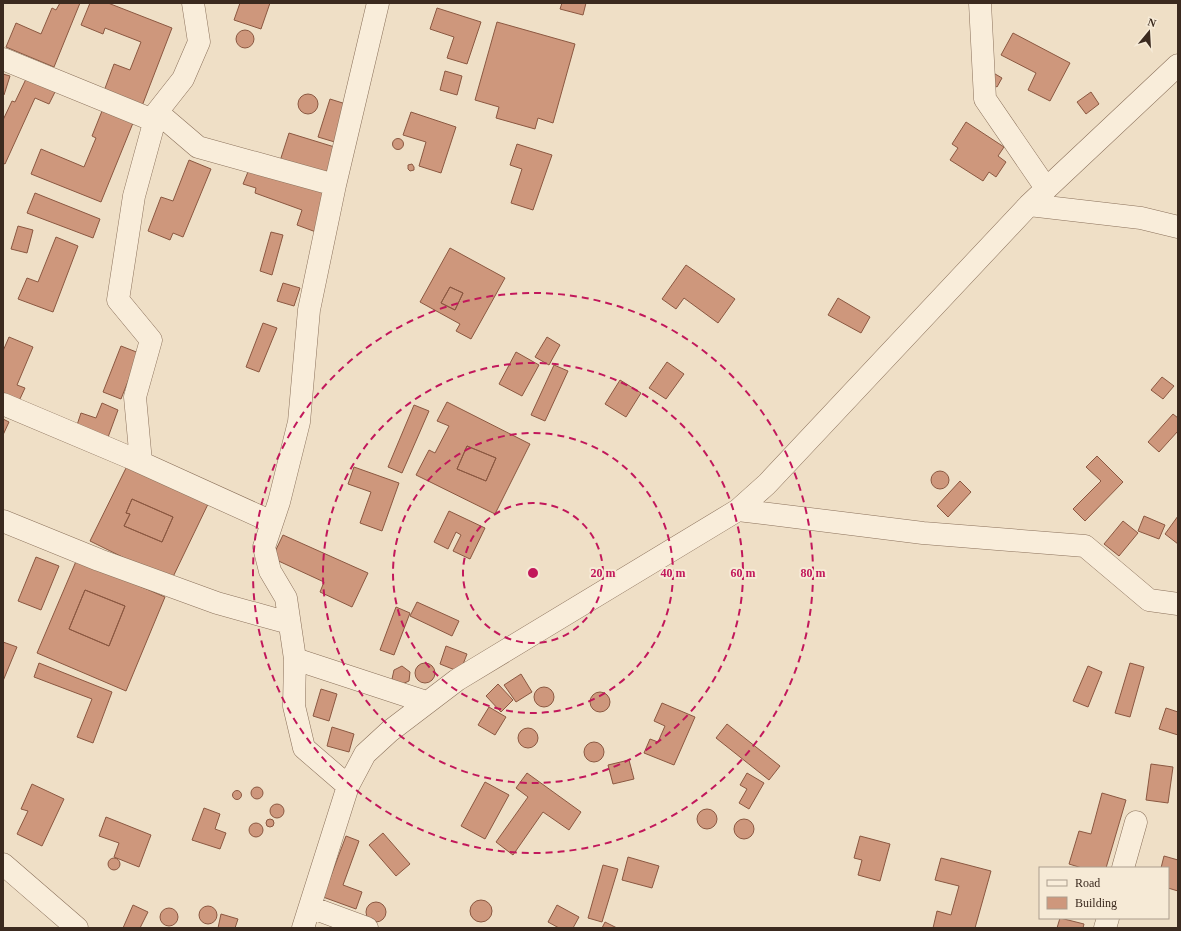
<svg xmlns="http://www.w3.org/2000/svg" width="1181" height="931" font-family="Georgia,serif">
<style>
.building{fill:#ce977c;stroke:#8b5841;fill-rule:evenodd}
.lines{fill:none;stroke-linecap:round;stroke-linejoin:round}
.street-casing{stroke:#8b715b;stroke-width:23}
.street{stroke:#f9edda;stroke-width:22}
.ring{fill:none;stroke:#c2185b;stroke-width:2;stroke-dasharray:7 5}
.centre{fill:#c2185b;stroke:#f6ead6;stroke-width:2}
.ring-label{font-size:12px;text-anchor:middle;font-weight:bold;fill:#c2185b;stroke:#f6ead6;stroke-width:4;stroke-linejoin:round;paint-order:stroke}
</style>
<rect width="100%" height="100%" fill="#efdfc6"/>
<path class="building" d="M60,3H80L54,67L6,47L16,23L41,34L52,8L56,10Z
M90,3H108L172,28L142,106L104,91L114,64L130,70L141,42L105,28L103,34L81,25Z
M240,3H270L261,29L234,20Z
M562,3H586L583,15L560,9Z
M437,8L481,22L467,64L447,58L454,37L430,29Z
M497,22L575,44L553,123L538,118L535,129L496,118L499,107L475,100Z
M236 39a9 9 0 1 1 18 0a9 9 0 1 1-18 0Z
M1013,33L1070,63L1050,101L1028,90L1036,73L1001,55Z
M445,71L462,76L457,95L440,90Z
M990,71L1002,78L997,87L985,80Z
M3,74L10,76L4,95H3Z
M26,79L55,92L49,104L35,98L5,164L3,163V120L12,101L15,102Z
M1091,92L1099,104L1086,114L1077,102Z
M298 104a10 10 0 1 1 20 0a10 10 0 1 1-20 0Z
M330,99L349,105L338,143L318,137Z
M102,111L133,123L101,202L31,174L41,149L84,167L96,138L92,136Z
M411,112L456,127L441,173L419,166L426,142L403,135Z
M966,122L1004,147L998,156L1006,162L996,177L989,172L983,181L950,160L958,148L952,144Z
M289,133L341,149L332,178L280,161Z
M392.5 144a5.5 5.5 0 1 1 11 0a5.5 5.5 0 1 1-11 0Z
M517,144L552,155L533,210L511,203L522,169L510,165Z
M189,160L211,169L183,237L173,233L170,240L148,231L161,197L173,201Z
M412,164L414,167V170L410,171L408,169V165Z
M250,167L330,195L316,232L297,225L302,210L255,193L256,188L243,184Z
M35,193L100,219L93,238L27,213Z
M18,226L33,230L27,253L11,249Z
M271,232L283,235L272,275L260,271Z
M56,237L78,246L53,312L18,299L27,278L38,282Z
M450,248L505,278L471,339L456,331L460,324L420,302ZM450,287L463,293L455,310L441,303Z
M686,265L735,299L718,323L684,298L676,309L662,299Z
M283,283L300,288L294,306L277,301Z
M450,287L463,293L455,310L441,303Z
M838,298L870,317L861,333L828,315Z
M263,323L277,328L259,372L246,367Z
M9,337L33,347L17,385L25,388L19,401L3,394V351Z
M547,337L560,345L549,365L535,357Z
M121,346L139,353L121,399L103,392Z
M516,352L539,365L522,396L499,384Z
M667,362L684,374L666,399L649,388Z
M554,365L568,371L545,421L531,415Z
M1162,377L1174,386L1163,399L1151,390Z
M620,380L641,393L626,417L605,404Z
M447,402L530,444L495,514L416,475L429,450L435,453L449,426L437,421ZM467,446L496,458L486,481L457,469Z
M102,403L118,410L107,440L76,428L81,413L96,418Z
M414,405L429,411L402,473L388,467Z
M1173,414L1178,418V431L1159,452L1148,442Z
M3,419L9,422L3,435Z
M467,446L496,458L486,481L457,469Z
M1097,456L1123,482L1085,521L1073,509L1101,481L1086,467Z
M130,460L210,500L171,581L90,541ZM132,499L173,517L162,542L124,526L130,514L126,513Z
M354,467L399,483L382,531L360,523L371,492L348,484Z
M931 480a9 9 0 1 1 18 0a9 9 0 1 1-18 0Z
M960,481L971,492L948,517L937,506Z
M132,499L173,517L162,542L124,526L130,514L126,513Z
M449,511L485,528L470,559L453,551L461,535L456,532L448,549L434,542Z
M1144,516L1165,525L1159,539L1138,531Z
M1178,516V544L1165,534Z
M1123,521L1138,533L1119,556L1104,544Z
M283,535L368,573L352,607L320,592L324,582L272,558Z
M36,557L59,566L41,610L18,601Z
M77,559L165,597L126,691L37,653ZM85,590L125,606L109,646L69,629Z
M85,590L125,606L109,646L69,629Z
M417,602L459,621L452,636L410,616Z
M396,607L410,613L394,655L380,650Z
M3,642L17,647L3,681Z
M446,646L467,654L460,672L440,664Z
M415 673a10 10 0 1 1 20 0a10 10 0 1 1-20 0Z
M39,663L112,692L93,743L77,737L92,699L34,677Z
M1130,663L1144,667L1130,717L1115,713Z
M402,666L410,672L409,681L400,685L392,679L394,670Z
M1088,666L1102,672L1088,707L1073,701Z
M521,674L532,692L516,702L504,685Z
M498,684L513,700L501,712L486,696Z
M534 697a10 10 0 1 1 20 0a10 10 0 1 1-20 0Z
M321,689L337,694L329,721L313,716Z
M590 702a10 10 0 1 1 20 0a10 10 0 1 1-20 0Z
M662,703L695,717L674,765L644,753L650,739L658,742L665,726L654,721Z
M489,707L506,717L495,735L478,725Z
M1166,708L1178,712V735L1159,729Z
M727,724L780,766L769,780L716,738Z
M332,727L354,734L349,752L327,746Z
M518 738a10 10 0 1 1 20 0a10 10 0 1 1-20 0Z
M584 752a10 10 0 1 1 20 0a10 10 0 1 1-20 0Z
M629,760L634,779L613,784L608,765Z
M1151,764L1173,767L1168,803L1146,800Z
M527,773L581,812L569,830L543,812L513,855L496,842L528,797L516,788Z
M747,773L764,783L749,809L739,803L747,789L740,785Z
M485,782L509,795L485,839L461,826Z
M32,784L64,799L42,846L17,834L28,811L21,809Z
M251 793a6 6 0 1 1 12 0a6 6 0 1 1-12 0Z
M232.5 795a4.5 4.5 0 1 1 9 0a4.5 4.5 0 1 1-9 0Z
M1102,793L1126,800L1106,868H1082L1069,864L1079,831L1091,834Z
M270 811a7 7 0 1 1 14 0a7 7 0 1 1-14 0Z
M204,808L220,814L215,829L226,833L220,849L192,840Z
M697 819a10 10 0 1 1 20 0a10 10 0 1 1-20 0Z
M106,817L151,835L139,867L114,857L119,843L99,836Z
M734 829a10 10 0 1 1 20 0a10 10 0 1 1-20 0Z
M266 823a4 4 0 1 1 8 0a4 4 0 1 1-8 0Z
M249 830a7 7 0 1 1 14 0a7 7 0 1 1-14 0Z
M383,833L410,864L396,876L369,845Z
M346,836L359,841L343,885L362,892L356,909L323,897Z
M860,836L890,844L880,881L858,875L862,860L854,858Z
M1164,856L1178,860V891L1168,888V868H1161Z
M628,857L659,866L652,888L622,880Z
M108 864a6 6 0 1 1 12 0a6 6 0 1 1-12 0Z
M941,858L991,871L975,928H933L937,911L951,915L959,886L935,880Z
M603,865L618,869L602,922L588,918Z
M470 911a11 11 0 1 1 22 0a11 11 0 1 1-22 0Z
M366 912a10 10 0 1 1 20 0a10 10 0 1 1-20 0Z
M133,905L148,912L140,928H123Z
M557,905L579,917L573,928H559L548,922Z
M199 915a9 9 0 1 1 18 0a9 9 0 1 1-18 0Z
M160 917a9 9 0 1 1 18 0a9 9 0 1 1-18 0Z
M221,914L238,919L235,928H218Z
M1060,918L1084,924L1083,928H1057Z
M605,922L617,928H602Z"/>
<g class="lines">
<defs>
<path id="street" d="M980,3L985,99L1046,188
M3,59L155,121
M157,112L198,147L335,185
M1029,205L1141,218L1178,227
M3,404L131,458L272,522
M141,462L135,397L151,340L118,300L134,196L157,112L183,79L199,42L193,3
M738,510L923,533L1085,546L1149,600L1178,604
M3,521L99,560L217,603L289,623
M295,659L426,702
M348,786L304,748L294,706L295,659L286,598L270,571L264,547L279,502L299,422L309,310L335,185L378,3
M3,864L77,928
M1123,868L1136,822
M310,907L367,928
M303,928L348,786L365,754L390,731L457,680L738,510L767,484L1029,205L1178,65
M1105,928L1108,918"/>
</defs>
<use href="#street" class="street-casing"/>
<use href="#street" class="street"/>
</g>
<g class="ring">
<circle cx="533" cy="573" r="70"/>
<circle cx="533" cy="573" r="140"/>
<circle cx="533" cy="573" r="210"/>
<circle cx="533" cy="573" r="280"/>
</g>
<circle cx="533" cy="573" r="6" class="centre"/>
<g class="ring-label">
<text x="603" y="577">20 m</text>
<text x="673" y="577">40 m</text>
<text x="743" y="577">60 m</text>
<text x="813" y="577">80 m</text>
</g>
<rect width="1181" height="931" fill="none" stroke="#3b2a1f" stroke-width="8"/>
<rect x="1039" y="867" width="130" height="52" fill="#f6ead6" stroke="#ab9d8d"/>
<rect x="1047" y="880" width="20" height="6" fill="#f9edda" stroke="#ab9d8d"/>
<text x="1075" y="887" font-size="12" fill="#3b2a1f">Road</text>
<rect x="1047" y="897" width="20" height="12" fill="#ce977c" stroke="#ab9d8d"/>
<text x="1075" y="907" font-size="12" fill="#3b2a1f">Building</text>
<g transform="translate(1149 32) rotate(18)" stroke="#f6ead6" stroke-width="3" paint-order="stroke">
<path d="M0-3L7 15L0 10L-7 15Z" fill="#3b2a1f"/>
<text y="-6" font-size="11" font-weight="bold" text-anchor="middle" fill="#3b2a1f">N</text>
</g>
</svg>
